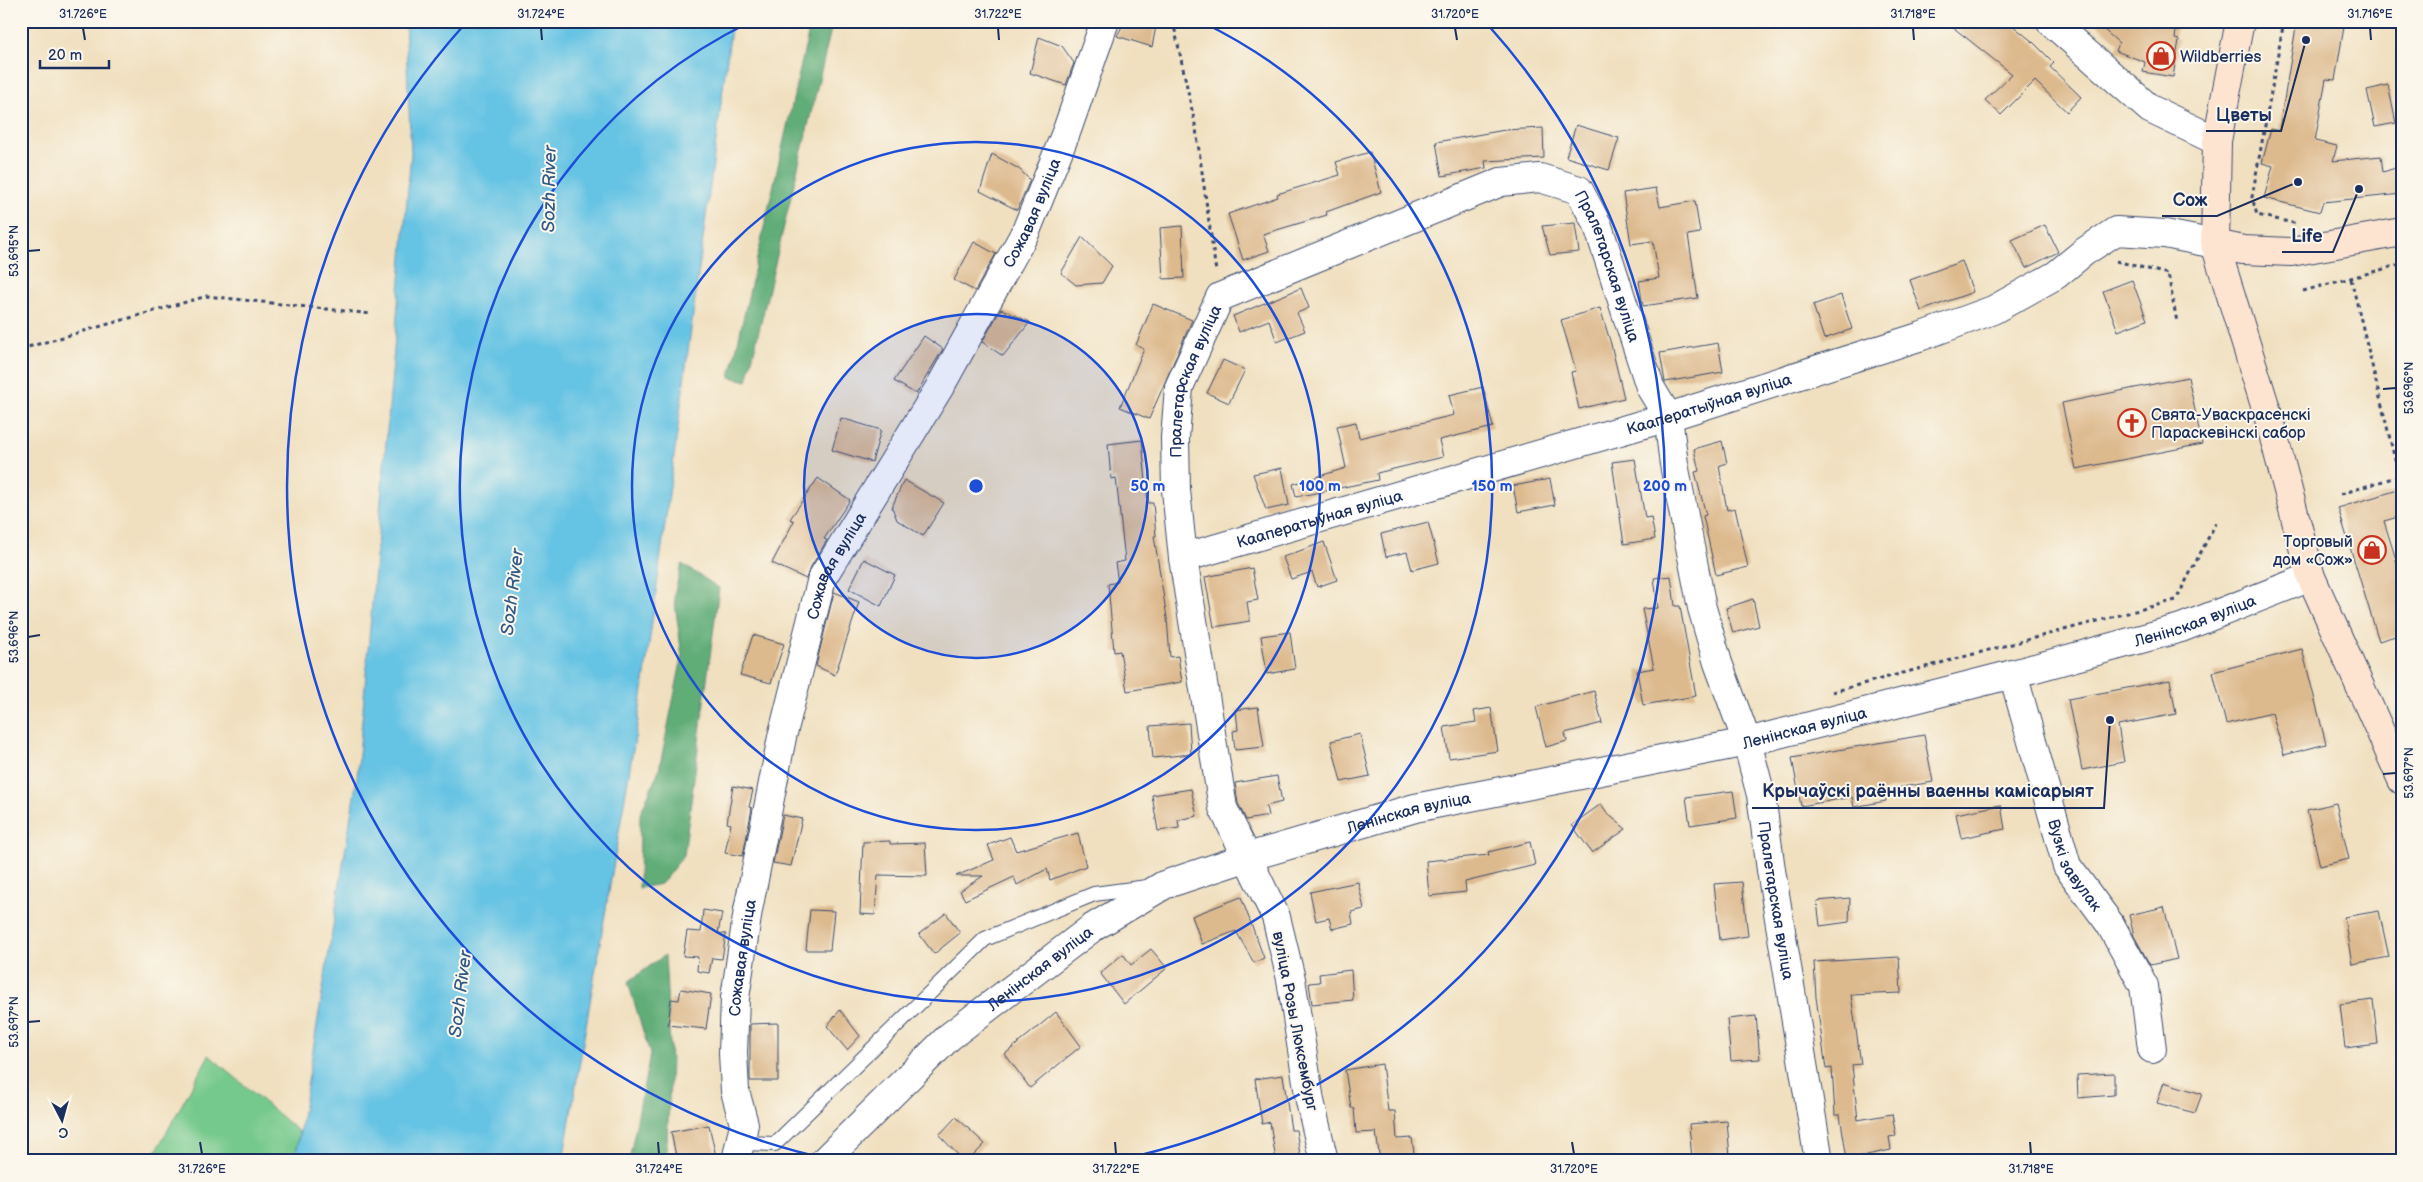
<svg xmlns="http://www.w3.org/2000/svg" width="2423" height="1182" font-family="'Balsamiq Sans',sans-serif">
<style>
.green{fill:#76c98c;stroke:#487c75}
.forest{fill:#60ad78;stroke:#3e6e6b}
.water{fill:#65c3e3;stroke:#4079a0}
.building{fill:#ddba8e}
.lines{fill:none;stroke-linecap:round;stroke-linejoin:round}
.lane-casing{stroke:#3b4a6d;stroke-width:16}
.street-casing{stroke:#3b4a6d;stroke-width:30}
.secondary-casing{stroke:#3b4a6d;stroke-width:30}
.path{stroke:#3b4a6d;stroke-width:3;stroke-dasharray:4 4;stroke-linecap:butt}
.lane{stroke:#fff;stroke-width:14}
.street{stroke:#fff;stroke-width:28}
.secondary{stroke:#fde4d1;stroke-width:28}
.ticks{fill:none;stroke:#1b2f5e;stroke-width:2}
.ring{fill:none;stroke:#1d4ed8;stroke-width:2.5}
.labels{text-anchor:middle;stroke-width:4;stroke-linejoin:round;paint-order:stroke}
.poi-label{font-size:16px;fill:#1b2f5e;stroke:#fbf7ec;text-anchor:start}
.street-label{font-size:16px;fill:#1b2f5e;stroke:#fbf7ec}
.water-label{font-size:18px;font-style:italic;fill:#315b86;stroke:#fbf7ec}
.centre{fill:#1d4ed8;stroke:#fbf7ec;stroke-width:2.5}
.ring-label{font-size:15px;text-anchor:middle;font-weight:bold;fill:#1d4ed8;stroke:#fbf7ec;stroke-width:4;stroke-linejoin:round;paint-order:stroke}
.leader{fill:none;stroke:#1b2f5e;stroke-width:2}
.callout-dot{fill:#1b2f5e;stroke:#fbf7ec;stroke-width:2}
.callout-label{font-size:18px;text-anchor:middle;font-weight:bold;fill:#1b2f5e;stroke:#fbf7ec;stroke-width:4;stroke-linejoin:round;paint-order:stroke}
.neatline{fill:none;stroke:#1b2f5e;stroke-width:2}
.ticks-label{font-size:12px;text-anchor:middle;fill:#1b2f5e}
</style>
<rect width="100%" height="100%" fill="#fbf7ec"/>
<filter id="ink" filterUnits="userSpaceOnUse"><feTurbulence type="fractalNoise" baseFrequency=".02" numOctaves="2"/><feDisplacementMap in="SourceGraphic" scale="10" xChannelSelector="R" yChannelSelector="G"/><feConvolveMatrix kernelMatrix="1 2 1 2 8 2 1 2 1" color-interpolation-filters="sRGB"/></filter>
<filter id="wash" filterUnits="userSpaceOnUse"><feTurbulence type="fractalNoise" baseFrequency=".0096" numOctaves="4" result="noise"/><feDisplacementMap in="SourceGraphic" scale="20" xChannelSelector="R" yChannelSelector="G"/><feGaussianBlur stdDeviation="1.12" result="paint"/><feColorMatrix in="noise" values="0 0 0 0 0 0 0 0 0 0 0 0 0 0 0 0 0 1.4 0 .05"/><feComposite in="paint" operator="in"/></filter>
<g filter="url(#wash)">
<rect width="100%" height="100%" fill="#f0e0c0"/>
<path class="green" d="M209,1055L299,1132L295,1161H151Z"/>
<path class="forest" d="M811,21H833L747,381L730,377Z
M682,564L719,588L684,855L661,884L639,888L640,814L659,770L682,657L674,595Z
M665,955L671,1062L666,1161H629L650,1054L628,982Z"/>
<path class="water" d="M405,21H732L642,697L563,1161H295L357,778L411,153Z"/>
<g id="blocks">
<path class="building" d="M1125,21H1157L1152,47L1117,36Z
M1945,21H2007L2033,42L2054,63L2050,67L2081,97L2067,112L2035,81L2001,115L1985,100L2012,74Z
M2094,21H2177L2175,39L2179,40L2173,77L2143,72L2145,62L2116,51L2119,43Z
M2297,21H2345L2335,80L2326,79L2315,141L2337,146L2333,161L2381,156L2383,172L2402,166V194L2323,202L2320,212L2264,198L2273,166L2262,163L2271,129L2279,131Z
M1039,37L1062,46L1074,63L1066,85L1030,73Z
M2388,85L2396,123L2375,127L2367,90Z
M1576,125L1619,138L1609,170L1566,157Z
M1543,128L1544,158L1485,161L1486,168L1442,176L1436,142L1505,130Z
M1370,152L1381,192L1326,212L1327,215L1263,234L1269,251L1243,260L1228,214L1278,197L1277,194L1340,175L1336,162Z
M992,154L1019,169L1030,180L1017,210L980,191Z
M1656,188L1660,207L1695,201L1700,233L1688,235L1698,298L1643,306L1639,281L1659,278L1653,241L1631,244L1623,193Z
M1575,223L1579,252L1550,255L1542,226Z
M2045,225L2058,252L2026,268L2012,240Z
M1182,226L1184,278L1163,279L1160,228Z
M1082,237L1112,266L1102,283L1076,285L1061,273Z
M974,242L996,254L975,291L954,280Z
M1962,261L1973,292L1921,311L1910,280Z
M2132,280L2147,320L2118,331L2103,291Z
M1301,288L1309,308L1297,313L1305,331L1277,342L1269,320L1239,332L1233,316Z
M1841,295L1852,329L1824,339L1813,305Z
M1153,304L1192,320L1149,419L1120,407L1144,349L1136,345Z
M1600,308L1611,344L1624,398L1579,409L1571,372L1576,371L1561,320Z
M1001,309L1030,322L1003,356L982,342Z
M924,336L943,349L916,394L894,381Z
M1718,343L1723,372L1665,382L1660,353Z
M1223,360L1245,370L1229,403L1207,393Z
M2188,377L2202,444L2076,469L2062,403Z
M1483,387L1493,427L1439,440L1443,457L1377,473L1378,480L1296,497L1293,484L1346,468L1337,426L1356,422L1359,438L1454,415L1449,395Z
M841,418L881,430L872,462L832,450Z
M1142,440L1148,503H1153L1156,536H1154L1167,618L1170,657L1178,656L1182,682L1127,691L1120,651L1114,652L1108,584L1118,582L1115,563L1125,561L1116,478L1111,479L1108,444Z
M1722,441L1727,463L1719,466L1727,510L1735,508L1748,567L1716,575L1703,516L1706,515L1695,472L1699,471L1694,449Z
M1635,459L1645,518L1651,517L1655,539L1624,544L1612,462Z
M1282,468L1289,505L1266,510L1253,474Z
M818,478L850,500L824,539L827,540L809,570L806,579L772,563L794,521L790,519Z
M1550,479L1555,505L1518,512L1513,486Z
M904,480L944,503L923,536L897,520L892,507Z
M2398,490L2402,501V516L2384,521L2402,579V634L2379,641L2338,508Z
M1428,522L1439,563L1412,570L1407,552L1386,557L1381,534Z
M1324,542L1337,580L1317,587L1312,572L1291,579L1283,557Z
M864,559L895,575L881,606L849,589Z
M1252,568L1258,600L1247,602L1250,621L1214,627L1205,577Z
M1671,576L1675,606H1680L1696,696L1643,705L1637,671L1654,668L1642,609L1658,608L1654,578Z
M834,592L859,602L835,675L816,666Z
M1753,599L1759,626L1733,633L1726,608Z
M1290,632L1295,669L1267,674L1261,636Z
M753,635L784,644L771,683L740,675Z
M2302,649L2326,744L2284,755L2272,713L2226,724L2213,672Z
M2170,680L2176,714L2118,725L2124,762L2082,770L2068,699Z
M1594,691L1602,723L1565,733L1567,741L1546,747L1536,707Z
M1258,707L1264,747L1235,750L1233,731L1238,730L1236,710Z
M1491,708L1498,751L1449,758L1444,727L1476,722L1474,711Z
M1189,723L1191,754L1153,758L1150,726Z
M1360,734L1370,776L1341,782L1331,741Z
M1924,735L1933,782L1884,790L1886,801L1854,807L1852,797L1801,806L1792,758Z
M1277,776L1282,802L1266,806L1268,816L1246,820L1238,803L1235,783Z
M733,786L753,790L749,807L752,808L743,856L725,853L731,824L727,823Z
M1191,789L1197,816L1178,820L1179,828L1158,831L1152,795Z
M1733,791L1737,818L1690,825L1686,797Z
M2336,803L2349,859L2320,866L2307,810Z
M1601,804L1608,814L1626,829L1592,853L1572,825Z
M2001,805L2005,829L1961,838L1956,814Z
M783,815L802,819L791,866L773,863Z
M1078,833L1086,866L1050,880L1047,869L1017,885L1014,877L965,900L960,891L983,876H956L994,860L988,845L1010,837L1016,851Z
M890,841V844L925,843L927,876L878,875L875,915L860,914L863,842Z
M1530,842L1535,865L1465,882L1466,892L1429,896L1426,861L1489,855L1488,852Z
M1358,882L1364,909L1351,912L1353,924L1332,929L1329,918L1316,921L1310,892Z
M1742,882L1748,936L1720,940L1714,884Z
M1241,897L1264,958L1254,963L1236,931L1202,944L1192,916Z
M1850,898L1849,922L1820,926L1817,901Z
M2164,907L2177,959L2150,965L2134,936L2129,915Z
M703,910L722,913L718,933L726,934L722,959L712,958L709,973L697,971L698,957L683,956L687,931L701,932Z
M810,910L834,911L830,950H806Z
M2379,911L2389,957L2352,964L2344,917Z
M946,913L960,933L934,954L919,934Z
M1151,949L1167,968L1124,1004L1100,973L1123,954L1131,965Z
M1899,957L1901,993L1851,995L1861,1064L1852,1065L1858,1120L1892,1114L1896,1136L1889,1137L1891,1150L1847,1159L1840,1115H1835L1832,1068L1826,1069L1816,997L1814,962Z
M1351,970L1353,1000L1312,1004L1309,983L1320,982L1319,974Z
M681,989L711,994L706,1029L668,1025L671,999L679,1000Z
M2373,1000L2378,1044L2345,1048L2340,1004Z
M840,1010L860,1036L847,1050L827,1026Z
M1056,1012L1081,1046L1030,1088L1005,1054Z
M1756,1016L1760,1059L1731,1061L1727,1019Z
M778,1023V1081H750V1024Z
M1382,1064L1388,1111H1395L1397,1139L1412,1138L1415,1161H1380L1376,1132L1356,1133L1354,1108H1351L1345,1070Z
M2114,1073V1095L2078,1098L2077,1075Z
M1283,1075L1291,1130H1296L1301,1161H1276L1270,1122L1262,1124L1255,1079Z
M2164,1082L2202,1094L2195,1113L2157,1103Z
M956,1117L985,1144L968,1161H964L939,1135Z
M1727,1121L1730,1157L1692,1160L1689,1124Z
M709,1125L717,1161H677L671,1132Z"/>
</g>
</g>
<g filter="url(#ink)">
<use href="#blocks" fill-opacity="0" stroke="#3b4a6d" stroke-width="1"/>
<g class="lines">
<defs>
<path id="lane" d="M740,1143L775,1144L985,939L1094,894L1147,887"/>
<g id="street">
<path d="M2050,21L2150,109L2217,141"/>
<path id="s1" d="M1183,558L1668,417L1922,336L1993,310L2056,275L2084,252L2116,231L2165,234L2215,244"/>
<path id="s2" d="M2013,674L2067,866L2110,924L2144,986L2152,1049"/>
<path id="s3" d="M736,1161L744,1124L735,1091L733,1053L735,998L748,910L782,737L822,578L941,385L1026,231L1067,130L1105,21"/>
<path id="s4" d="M824,1161L949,1037L1092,928L1164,885L1248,857L1415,808L1747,742L2013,674L2181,628L2311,577"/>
<path id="s5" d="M1324,1161L1310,1101L1291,979L1276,917L1223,808L1183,558L1176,490L1175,438L1179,387L1220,297L1501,182L1540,178L1579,190L1598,226L1650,387L1668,417L1674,464L1702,608L1718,663L1747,742L1761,795L1771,870L1819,1161"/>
</g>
<path id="secondary" d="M2240,21L2217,141L2215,244L2268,415L2311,577L2402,780
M2215,244L2243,250L2291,252L2402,232"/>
</defs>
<use href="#lane" class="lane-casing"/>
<use href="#street" class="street-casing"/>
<use href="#secondary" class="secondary-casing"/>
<path class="path" d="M1173,21L1196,129L1216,272
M2284,21L2252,197L2257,215L2298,224
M2116,261L2168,274L2177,322
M2351,279L2399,476L2400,479L2402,478
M2303,291L2402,264
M21,349L207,296L372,314
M2341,494L2399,476
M1832,692L2176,600L2216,523"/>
<use href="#lane" class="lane"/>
<use href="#street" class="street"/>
<use href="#secondary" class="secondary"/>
</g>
</g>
<path class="ticks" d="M83,28L85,40M541,28L542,40M998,28L999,40M1455,28L1457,40M1913,28L1914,40M2370,28L2371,40M28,251L40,250M2383,389L2396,388M28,637L40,635M2383,774L2396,773M28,1022L40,1021M200,1142L202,1154M658,1142L659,1154M1115,1142L1116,1154M1572,1142L1574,1154M2030,1142L2031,1154"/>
<circle cx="976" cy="486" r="172" fill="#1d4ed8" fill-opacity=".12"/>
<g class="ring">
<circle cx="976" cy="486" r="172"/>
<circle cx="976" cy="486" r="344"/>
<path d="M1202 22A516 516 0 1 1 750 22"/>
<path d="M833 1160A689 689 0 0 1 464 25M1488 25A689 689 0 0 1 1119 1160"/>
</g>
<defs>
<symbol id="shop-ring" viewBox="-11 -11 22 22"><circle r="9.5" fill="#fbf7ec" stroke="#c8321e" stroke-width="1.5"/><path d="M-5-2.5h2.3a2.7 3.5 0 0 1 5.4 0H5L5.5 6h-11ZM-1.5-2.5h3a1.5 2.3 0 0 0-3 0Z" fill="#c8321e"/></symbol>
<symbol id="church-ring" viewBox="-11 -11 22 22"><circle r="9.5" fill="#fbf7ec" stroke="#c8321e" stroke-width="1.5"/><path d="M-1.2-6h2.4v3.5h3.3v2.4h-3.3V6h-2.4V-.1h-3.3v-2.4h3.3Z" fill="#c8321e"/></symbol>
</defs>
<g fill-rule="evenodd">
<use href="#shop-ring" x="2145" y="40" width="32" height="32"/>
<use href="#church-ring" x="2116" y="407" width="32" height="32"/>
<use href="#shop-ring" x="2356" y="534" width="32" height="32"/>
</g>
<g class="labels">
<g class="poi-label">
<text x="2180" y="62">Wildberries</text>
<text x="2151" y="420">Свята-Уваскрасенскі<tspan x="2151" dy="18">Параскевінскі сабор</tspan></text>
<text x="2353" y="547" text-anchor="end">Торговый<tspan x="2353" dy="18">дом «Сож»</tspan></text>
</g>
<g class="street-label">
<text dy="6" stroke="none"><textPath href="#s3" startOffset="1016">Сожавая вуліца</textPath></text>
<text dy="6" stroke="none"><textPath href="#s5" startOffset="1359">Пралетарская вуліца</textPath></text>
<text dy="6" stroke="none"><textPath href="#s5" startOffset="804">Пралетарская вуліца</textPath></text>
<text dy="6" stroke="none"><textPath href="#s1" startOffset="548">Кааператыўная вуліца</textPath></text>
<text dy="6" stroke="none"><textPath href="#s1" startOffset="142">Кааператыўная вуліца</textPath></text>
<text dy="6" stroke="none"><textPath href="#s3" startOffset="611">Сожавая вуліца</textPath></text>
<text dy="6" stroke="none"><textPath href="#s4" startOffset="1505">Ленінская вуліца</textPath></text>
<text dy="6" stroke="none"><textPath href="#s4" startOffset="1100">Ленінская вуліца</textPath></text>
<text dy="6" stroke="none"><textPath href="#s4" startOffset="695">Ленінская вуліца</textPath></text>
<text dy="6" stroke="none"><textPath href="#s2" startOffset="202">Вузкі завулак</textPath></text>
<text dy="6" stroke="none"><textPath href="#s5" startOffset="2019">Пралетарская вуліца</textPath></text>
<text dy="6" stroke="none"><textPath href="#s3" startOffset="206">Сожавая вуліца</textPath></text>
<text dy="6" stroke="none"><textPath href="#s4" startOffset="290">Ленінская вуліца</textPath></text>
<text transform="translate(1296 1021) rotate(79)" y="6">вуліца Розы Люксембург</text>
</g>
<g class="water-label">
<text transform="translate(549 189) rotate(-89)" y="6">Sozh River</text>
<text transform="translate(512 592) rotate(-83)" y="6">Sozh River</text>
<text transform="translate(460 994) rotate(-83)" y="6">Sozh River</text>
</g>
</g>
<circle cx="976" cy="486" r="8" class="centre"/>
<g class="ring-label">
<text x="1148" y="491">50 m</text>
<text x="1320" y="491">100 m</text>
<text x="1492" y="491">150 m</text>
<text x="1665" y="491">200 m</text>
</g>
<path class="leader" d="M2306 40L2281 131H2206M2298 182L2217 216H2162M2359 189L2333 252H2282M2110 720L2104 808H1752"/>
<g class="callout-dot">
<circle cx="2306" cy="40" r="5"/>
<circle cx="2298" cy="182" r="5"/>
<circle cx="2359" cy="189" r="5"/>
<circle cx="2110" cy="720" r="5"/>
</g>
<g class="callout-label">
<text x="2244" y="121">Цветы</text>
<text x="2190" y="206">Сож</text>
<text x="2307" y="242">Life</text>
<text x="1928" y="797">Крычаўскі раённы ваенны камісарыят</text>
</g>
<rect width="2423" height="1182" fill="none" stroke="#fbf7ec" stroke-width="55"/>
<g transform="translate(62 1120) rotate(174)" stroke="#fbf7ec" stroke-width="4" paint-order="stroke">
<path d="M0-4L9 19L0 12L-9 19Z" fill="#1b2f5e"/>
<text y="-8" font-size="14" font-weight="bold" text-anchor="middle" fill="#1b2f5e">С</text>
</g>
<path d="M40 60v8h69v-8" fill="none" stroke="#1b2f5e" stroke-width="2.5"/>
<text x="48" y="60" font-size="15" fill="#1b2f5e" stroke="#fbf7ec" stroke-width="4" paint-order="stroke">20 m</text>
<rect x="28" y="28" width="2368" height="1126" class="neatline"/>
<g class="ticks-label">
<text x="83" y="18">31.726°E</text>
<text x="541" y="18">31.724°E</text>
<text x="998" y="18">31.722°E</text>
<text x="1455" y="18">31.720°E</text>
<text x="1913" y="18">31.718°E</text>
<text x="2370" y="18">31.716°E</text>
<text transform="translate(14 251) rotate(-90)" y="4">53.695°N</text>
<text transform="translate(2409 388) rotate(-90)" y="4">53.696°N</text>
<text transform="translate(14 637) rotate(-90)" y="4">53.696°N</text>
<text transform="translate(2409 773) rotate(-90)" y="4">53.697°N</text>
<text transform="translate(14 1022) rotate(-90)" y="4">53.697°N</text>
<text x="202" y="1173">31.726°E</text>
<text x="659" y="1173">31.724°E</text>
<text x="1116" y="1173">31.722°E</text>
<text x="1574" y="1173">31.720°E</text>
<text x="2031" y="1173">31.718°E</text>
</g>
</svg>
